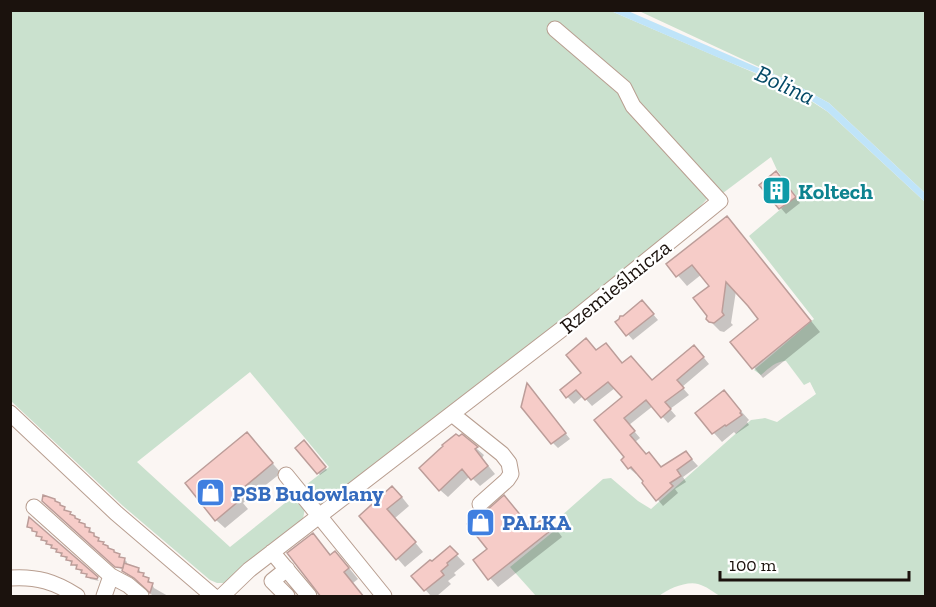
<svg xmlns="http://www.w3.org/2000/svg" width="936" height="607" font-family="'Zilla Slab',serif">
<style>
.green{fill:#cae1ce}
.water{fill:#bfe4f9}
.shadow{fill:#0003}
.building{fill:#f6ccc8;stroke:#bc9d99;stroke-width:1.5}
.lines{fill:none;stroke-linecap:round;stroke-linejoin:round}
.minor-casing{stroke:#b89e90;stroke-width:17}
.minor{stroke:#fff;stroke-width:15}
.labels{text-anchor:middle;stroke-width:4.5;stroke-linejoin:round;paint-order:stroke}
.culture-label{font-size:22px;font-weight:bold;fill:#0d838f;stroke:#fff;text-anchor:start}
.street-label{font-size:22px;fill:#1b120d;stroke:#fff}
.shop-label{font-size:22px;font-weight:bold;fill:#366cbe;stroke:#fff;text-anchor:start}
.water-label{font-size:24px;font-style:italic;fill:#044966;stroke:#fff}
</style>
<rect width="100%" height="100%" fill="#fbf6f3"/>
<path class="green" d="M10,11H611L794,90L828,112L925,202V596H720C713,592 706,586 698,584C686,581 668,589 659,596H536L510,567L565,522L560,517L603,479L611,478L638,501L651,509L751,420L765,418L777,422L816,394L810,382L804,385L786,361C776,361 768,369 761,375L754,370L814,319L749,236L796,196L777,170L771,157L723,193L716,189L687,221L630,267L323,504L316,503L302,488L329,467L250,372L137,462L230,547L295,495L305,508L303,519L225,583H217L210,580L123,506L11,401Z
M639,11H925V193L829,103L789,81Z"/>
<path class="water" d="M611,11H628L789,81L829,103L925,193V202L828,112C794,87 755,73 717,57C682,42 646,26 611,11Z"/>
<path class="shadow" d="M781,179L800,203L786,214L761,185Z
M736,228L820,332L763,378L732,342L760,319L736,291L731,323L733,325L724,332L720,331L710,321L711,286L702,274L687,286L668,264Z
M647,307L658,320L633,340L617,322Z
M597,352L652,382L700,353L709,364L682,387L689,395L670,409L676,416L668,423L653,406L629,425L640,438L635,442L646,455L662,468L686,453L698,466L683,477L686,482L675,489L678,493L663,506L644,483L645,482L637,472L636,474L629,468L626,458L596,420L624,397L615,388L592,406L583,396L574,404L562,391L583,373Z
M532,391L570,439L558,448L553,443Z
M724,392L749,420L747,422L749,425L736,434L734,432L722,442L697,414Z
M247,434L281,473L243,503L248,509L225,528L216,520Z
M462,436L484,455L482,458L495,474L480,486L470,476L448,497L440,490Z
M304,442L327,470L320,475L297,448Z
M401,496L409,506L395,518L423,552L405,567L361,517Z
M55,500L66,511V512L70,513L89,529L92,532L91,534H94L96,539L101,541L100,543L119,555L121,559H124L127,562L126,565L138,569L140,571V574L148,579L150,582V584H152L154,588L168,596H152L149,589L124,570L119,568L46,503Z
M30,520L99,581L90,579L88,575L83,573V571H80L78,567L75,566L73,563L70,562L68,559L65,558L63,554H60L58,550H55L53,546H50L48,542H45L43,538L38,535V534L31,529L28,527Z
M554,526L562,537L498,587L475,561L489,549L532,529Z
M313,535L332,556L335,553L345,563L358,579L353,583L364,596H323Z
M450,548L465,564L454,573L456,575L448,581L451,584L437,596H431L413,576Z"/>
<path class="building" d="M776,171L796,197L779,209L759,185Z
M727,216L811,321L752,369L730,342L758,319L748,306L726,282L722,312L724,315L714,323L709,322L706,319L707,316L693,298L709,286L692,265L676,277L666,264Z
M642,300L654,314L626,336L615,322L619,319L620,316H623Z
M586,338L596,350L606,343L622,363L631,356L652,380L694,345L704,357L677,380L684,388L665,402L671,409L661,418L646,400L624,418L635,431L630,435L646,454L649,452L661,467L686,451L692,459L677,470L681,476L670,483L673,486L656,501L642,483L643,481L631,467L628,469L621,460L624,457L594,420L622,397L608,382L585,400L576,390L566,398L560,390L581,373L566,355Z
M527,383L566,433L551,444L521,407Z
M724,390L741,411L740,413L742,415L726,426L725,425L712,434L695,413Z
M247,432L273,463L236,494L240,500L215,521L185,483Z
M456,434L459,436L462,434L478,447L475,449L488,466L471,480L462,469L439,491L419,468L443,446L442,445Z
M304,440L326,467L317,474L295,448Z
M392,486L402,497L387,509L416,542L396,560L359,516Z
M43,495L55,499V501L60,503V505L65,507L64,510L71,512L70,514L75,516V518L80,520L79,522L85,524V527L90,528L89,532L94,533V536L99,538L98,541L104,542L103,544L108,546V548L114,550V552L120,554L119,557L125,558L123,568L115,567L42,501Z
M504,495L531,528L546,516L555,527L488,580L473,560L487,549L467,524L480,514L486,511Z
M29,517L98,577L97,579L86,577L87,574L81,573L82,570L76,569L77,565H71L72,561L66,560L67,557L61,556L62,553L56,552L57,549L51,548L52,545L46,544L47,541L41,540L42,537L36,536L37,532L32,531V528L27,527Z
M313,533L330,555L335,551L349,568L344,572L364,597H321L287,553Z
M450,546L458,554L447,563L448,565L441,571L444,575L424,591L411,576L430,560L432,561Z
M124,563L139,568L138,572L144,573L143,576L149,578L148,582L153,583L150,593L134,578L122,571Z"/>
<g class="lines">
<defs>
<path id="minor" d="M10,413L116,513L213,596
M452,414L502,454L509,463L511,474L507,480L480,504
M286,475L384,596
M34,507L111,576L104,596
M272,552L309,596
M287,569L272,581L287,596
M111,576L128,585L141,596
M10,578C37,576 55,582 77,596
M222,596L249,570L562,329L720,201L633,106L624,88L555,29"/>
</defs>
<use href="#minor" class="minor-casing"/>
<use href="#minor" class="minor"/>
</g>
<defs>
<symbol id="building-square" viewBox="-11 -11 22 22"><rect x="-9" y="-9" width="18" height="18" rx="4" fill="#0f9aa8" stroke="#fff"/><path d="M-4-6H4V6H1V3H-1V6H-4ZM-2.5-4.3h1.7v1.8h-1.7ZM.8-4.3h1.7v1.8H.8ZM-2.5-1h1.7V.8h-1.7ZM.8-1h1.7V.8H.8Z" fill="#fff"/></symbol>
<symbol id="shop-square" viewBox="-11 -11 22 22"><rect x="-9" y="-9" width="18" height="18" rx="4" fill="#3f7fe0" stroke="#fff"/><path d="M-5-2.5h2.3a2.7 3.5 0 0 1 5.4 0H5L5.5 6h-11ZM-1.5-2.5h3a1.5 2.3 0 0 0-3 0Z" fill="#fff"/></symbol>
</defs>
<g fill-rule="evenodd">
<use href="#building-square" x="760" y="174" width="33" height="33"/>
<use href="#shop-square" x="194" y="476" width="33" height="33"/>
<use href="#shop-square" x="464" y="506" width="33" height="33"/>
</g>
<g class="labels">
<g class="culture-label">
<text x="798" y="199">Koltech</text>
</g>
<g class="street-label">
<text transform="translate(615 286) rotate(-39)" y="8">Rzemieślnicza</text>
</g>
<g class="shop-label">
<text x="232" y="501">PSB Budowlany</text>
<text x="502" y="530">PALKA</text>
</g>
<g class="water-label">
<text transform="translate(785 85) rotate(25)" y="8">Bolina</text>
</g>
</g>
<rect width="936" height="607" fill="none" stroke="#1b120d" stroke-width="24"/>
<path d="M720 571v9h189v-9" fill="none" stroke="#1b120d" stroke-width="3"/>
<text x="729" y="571" font-size="18" fill="#1b120d" stroke="#ffffff" stroke-width="4.5" paint-order="stroke">100 m</text>
</svg>
